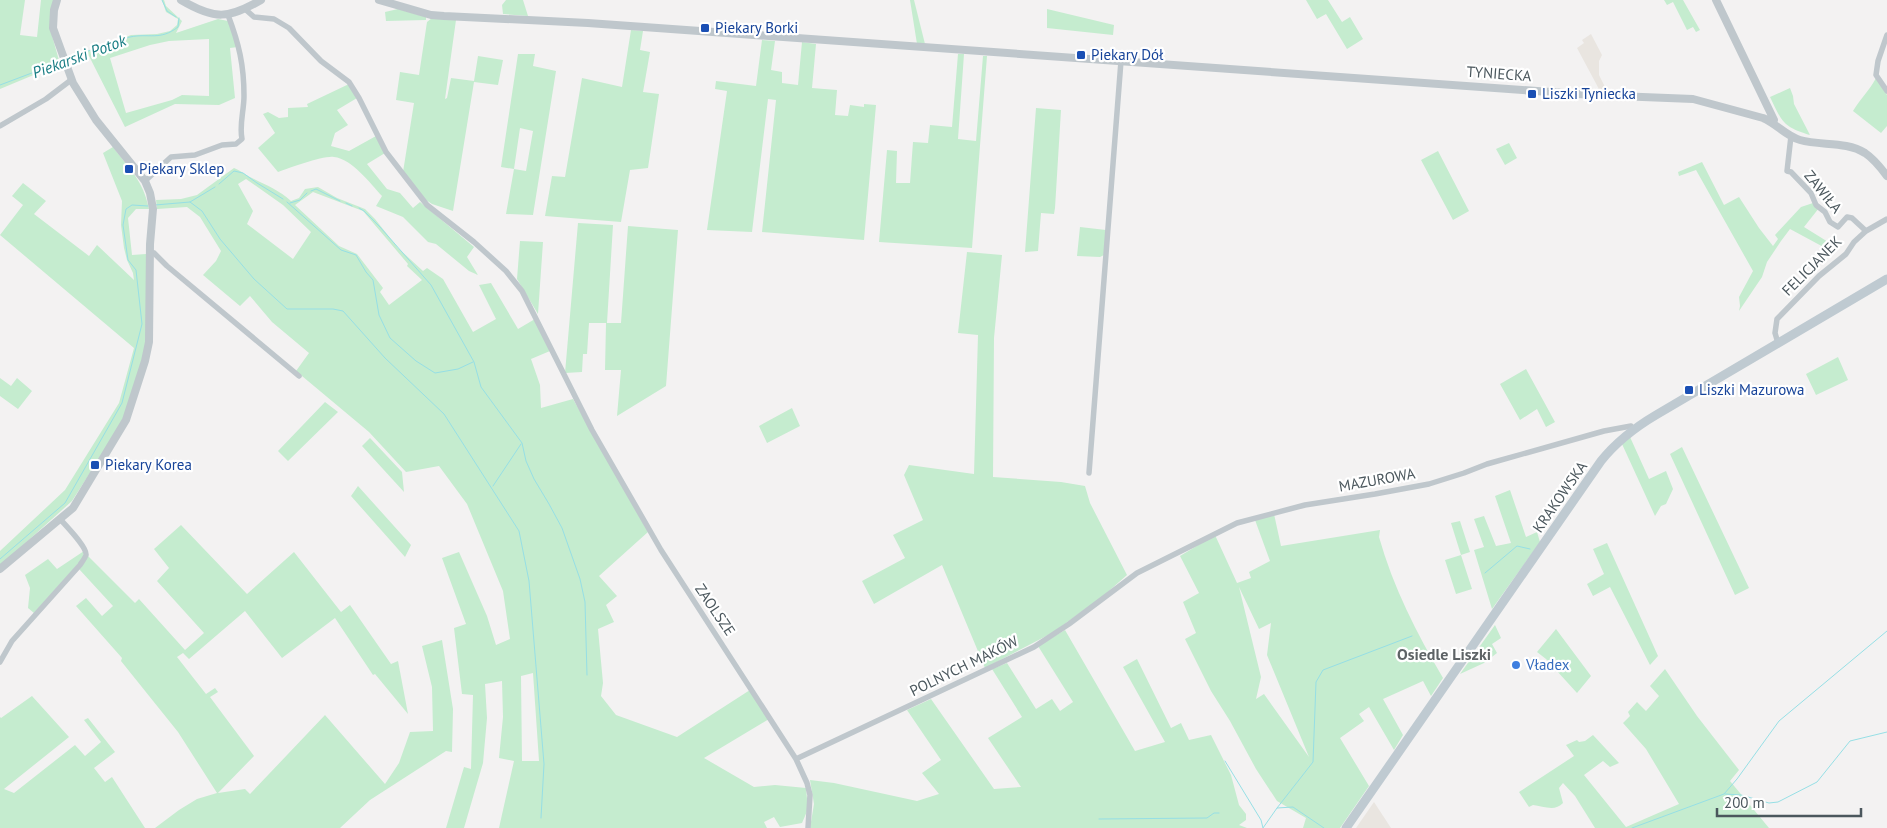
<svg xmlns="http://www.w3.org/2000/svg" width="1887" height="828" font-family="'PT Sans',sans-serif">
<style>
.commercial{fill:#e9e5e0}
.green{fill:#c5eccf;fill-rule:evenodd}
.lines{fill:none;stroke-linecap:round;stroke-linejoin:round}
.stream{stroke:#96dfe5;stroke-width:1}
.minor{stroke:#bfc7cc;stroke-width:5.5}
.tertiary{stroke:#bfc7cc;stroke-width:8}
.secondary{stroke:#bfcad1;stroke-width:9}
.transit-dot{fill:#1a4fb4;stroke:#fff;stroke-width:2}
.shop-dot{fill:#3f7fe0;stroke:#fff;stroke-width:2}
.labels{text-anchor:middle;stroke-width:4.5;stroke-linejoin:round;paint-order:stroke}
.transit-label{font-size:15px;fill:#164399;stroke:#fff;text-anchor:start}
.street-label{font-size:15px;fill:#4b575d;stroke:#fff}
.shop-label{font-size:15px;fill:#366cbe;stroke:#fff;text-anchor:start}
.water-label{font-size:16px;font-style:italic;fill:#187d84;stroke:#fff}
.neighbourhood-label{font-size:16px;font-weight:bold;fill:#5e6366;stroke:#fff}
</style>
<rect width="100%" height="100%" fill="#f3f2f2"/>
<path class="commercial" d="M1591,34L1602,55L1599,61V75L1607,91H1600L1577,48L1584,43L1582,40Z
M1374,802L1391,828H1356Z"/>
<path class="green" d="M0,0H25L20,35L37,37L41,0H54L51,32L60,64L0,89Z
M162,0H164L166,6L182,21L176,33L218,19L228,21L238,47L230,48L235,98L219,105L175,104L125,127L89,56L68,64L66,59L131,35L157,34L170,31L177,25L178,19L166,12ZM209,39V96L182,95L172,100L126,113L110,58L150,45L169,41Z
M506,0H523L528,16L503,14L502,5Z
M910,0H914L925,44H917Z
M1306,0H1328L1342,22L1350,17L1363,39L1347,49L1326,14L1317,19Z
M1664,0H1683L1700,30L1696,32L1693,27L1687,30L1673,2L1667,5Z
M398,9L426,17V20L386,21L385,12Z
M1047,9L1114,25L1113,35L1047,28Z
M432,18L456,20L445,99L447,98L451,78L474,81L478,56L503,60L498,85L474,82L453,211L432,204L426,200L403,172L414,103L396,100L400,72L419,75L427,22Z
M631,30L643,31L640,50L650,52L643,92L659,94L648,168L630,170L621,222L545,216L552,176L565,177L582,78L622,87Z
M762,40L775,41L771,70L782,72V83L798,85L802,42L816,44L812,88L837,90L835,115L848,116L850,105L864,107V104L876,105L864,240L762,232L776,100L768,99L752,232L707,230L727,91L715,89L716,81L756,86Z
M518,54H535L533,66L556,71L533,215L506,214L514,169L501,167ZM520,128L533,131L526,171L514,169Z
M958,54H964L958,139L976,141L983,56H987L972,248L879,242L887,150L897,151L896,183H910L913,142L928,143L930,125L952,127Z
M1876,78L1887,95V126L1881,133L1853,111C1860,99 1870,90 1876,78Z
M349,84L357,98L337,110L348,125L335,133L331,146L349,151L376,136L385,153L367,164L387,189L400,193L413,208L420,202L474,247L467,257L478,275L469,271L436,244L428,242L403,217L376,206L382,196C370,183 352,159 334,157C325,155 289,168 278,172L258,148L275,133L263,114L268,112L279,118L288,117V108L308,107L307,104Z
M1790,88L1793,96L1794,104L1810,135C1783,127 1782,122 1770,97Z
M1036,108L1061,110L1055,208L1054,214L1041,213L1038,251L1025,252Z
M1509,143L1517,158L1505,165L1496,149Z
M113,147C130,170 143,180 149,209H136L128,218L132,255L146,254V343L136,384L123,421L72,501L0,566V551L65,490L119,403L134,348L0,235L23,205L12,196L23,183L46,201L34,214L89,256L97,245L134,280L133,273L127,260L124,248L121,225L122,201L103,153Z
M1438,151L1469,211L1453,220L1421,160Z
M1702,162L1724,205L1739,197L1759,228L1773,246L1778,239L1775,235L1801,207L1813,203L1819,208L1804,227L1833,245L1829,250L1790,229L1781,241L1767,262L1762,277L1739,311L1740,306L1739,297L1753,271L1696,170L1679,176L1678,172Z
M234,168C242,171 245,175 252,178C266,185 279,190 291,201L299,198L305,189L318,187L337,198L365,209L375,219L398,248L423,271L427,268L443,279L473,332L496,319L479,285L491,283L518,329L535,319L550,351L531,359L540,385L541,408L573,399L648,532L599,576L617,596L606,605L614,622L598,629L603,683L601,696L616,715L677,737L750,690L769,719L704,758L754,787L775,785L806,788L808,809L802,823L780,827L774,817L764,822L767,828H499L514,761L499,758L503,717L502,681L485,684L487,718L483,763L464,828H446L464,767L471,769L473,695L462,694L454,628L466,624L442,558L459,552L487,616L496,645L510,639L503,591L467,504L439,466L406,472L369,432L296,371L309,353L272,322L250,296L240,306L203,275L216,261L221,251L200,217L187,207L157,209L156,200L181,199L197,195ZM246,179L283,205L311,232L293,259L247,224L253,211L238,184ZM313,192L363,211L408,264L407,266L422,280L389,305L380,292L383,288L357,254L339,246L295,205ZM533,673L539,761H522L521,676Z
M578,223L613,225L607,323H621L628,226L678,230L666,386L617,416L621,370H605L606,323H589L587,354H583L582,372L565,373Z
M1080,227L1106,230L1104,255L1100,257L1077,256Z
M520,241L543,242L538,314L517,279Z
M967,252L1002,255L994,338L993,477L1061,482L1085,486L1090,503L1127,575L1102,597L1052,633L985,668L942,565L874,604L862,581L905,558L893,535L923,520L904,475L909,465L974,474L978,335L958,333Z
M1838,357L1848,380L1816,395L1806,374Z
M1526,369L1555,422L1546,427L1537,409L1520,420L1500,384Z
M0,378L11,386L17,378L32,391L18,409L0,396Z
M325,402L338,412L288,461L278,451Z
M792,408L800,426L767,443L759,426Z
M1630,437L1649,479L1666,471L1673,489L1666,504L1661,506L1655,516L1622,444Z
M370,438L402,472L404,492L362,446Z
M1682,447L1749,588L1735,595L1670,454Z
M358,486L411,545L405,557L351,496Z
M1510,490L1526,537L1537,532L1540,542L1492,609L1474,550L1484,547L1474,519L1484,516L1496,546L1511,543L1495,496Z
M1274,514L1281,546L1380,530L1379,537C1393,587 1417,634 1443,678L1431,696L1423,681L1383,699L1403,735L1394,750L1369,707L1359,714L1364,721L1340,738L1369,786L1340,828H1303L1306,818L1277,801L1256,769L1230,721L1211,691L1185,639L1196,633L1183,602L1199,593L1180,556L1215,535L1237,583L1251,578L1249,572L1270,561L1255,520ZM1239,587L1259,629L1271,623L1267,655L1309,757L1264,694L1256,699L1261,677Z
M1460,521L1470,552L1461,555L1472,589L1456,594L1445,560L1461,555L1451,523Z
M181,525L247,594L294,552L341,612L350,605L391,664L398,661L408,714L375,674L373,675L335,618L282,658L245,611L189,659L183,653L177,657L206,694L215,688L218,692L210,697L254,756L218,793L245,789L250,794L325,715L385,784L399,763L410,732L433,731L432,687L422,646L442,640L453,709L452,752L446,751L370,800L340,828H155L179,810L197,799L217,793L178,732L121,661L122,658L76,606L86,598L102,616L113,606L79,569L88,556L135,603L139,599L185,650L204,633L157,581L169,568L154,549Z
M1607,543L1658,656L1650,665L1610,587L1593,596L1587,584L1604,574L1593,549Z
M84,551L83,557L78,564L34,613L28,608L30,588L25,575L48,559L57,569Z
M1495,625L1501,638L1492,644L1497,653L1484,663L1460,674Z
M1556,629L1591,676L1577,693L1546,659L1537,652Z
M1065,630L1135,751L1165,742L1123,667L1137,659L1171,728L1181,723L1189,740L1211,735L1231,775L1239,805L1246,814V820L1239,825L1247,828H810L814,804L810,780L834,783L917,801L939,794L922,773L941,760L907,710L931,699L994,789L1021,787L988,738L1022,717L992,669L1007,663L1036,709L1052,699L1060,711L1073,702L1038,646Z
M1665,669L1697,716L1739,770L1730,781L1769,828H1595L1575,796L1563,783L1559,788L1563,803C1555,812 1543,806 1533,805L1529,807L1519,792L1574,756L1566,745L1577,740L1579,742L1585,741L1593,735L1619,763L1610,767L1603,761L1584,775L1626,827L1679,804L1646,749L1623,723L1630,716L1628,712L1637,702L1646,711L1659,696L1650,686Z
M32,696L69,737L4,789L14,793L75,745L85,756L101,742L84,720L88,718L115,752L94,768L105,782L112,777L145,828H0V717L1,718Z"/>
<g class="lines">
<path class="stream" d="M162,0L167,11L176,17
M67,60C87,52 108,41 130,37C149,33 160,41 178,27L179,18
M0,85L61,62
M219,184L234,171L243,173L257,183L283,199
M311,191L316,189L340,201
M190,202L202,211L220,239L254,279L287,309H333L343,311L385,358L444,414L519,531L529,581L544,764L541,818
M287,202L341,250L356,255L366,272L373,280L379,315L390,338L416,361L435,373L458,369L473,362
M290,203L300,200L307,193
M346,203L352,206
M155,205L190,202L215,187
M359,208L364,211L380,227L431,285L474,362L481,387L522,443L526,461L534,479L549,504L562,528L580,579L585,602L587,675
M493,486L521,444
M0,559L65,503L122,403L142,324L136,270L128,260L123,225L126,209L132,205L148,206
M1485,573L1517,546L1530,549
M1225,761L1261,820L1263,828
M1725,794L1741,795L1769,803L1778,802L1817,782L1850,741L1887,732
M1277,808L1313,762L1316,682L1323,670L1412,636
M1099,819L1207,818L1214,813H1219
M1263,828L1277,808L1293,807L1324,828
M1632,828L1724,794L1737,779L1779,721L1887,631"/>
<path class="minor" d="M245,9L254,17L274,19L289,28L321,61L349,82L359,98L386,152L427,205L474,242L506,271L522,291L592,430L661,550L796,759L807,783L810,795L808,828
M1887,35L1878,61L1876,75L1887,91
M0,126L46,99L71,80
M1791,136L1787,171L1791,172L1811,193L1816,205L1825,212L1830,222L1838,227L1847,217L1852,218L1866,231
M145,181L171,157L195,155L222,145L236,144L242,139C239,125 244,111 244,96C244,65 239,44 228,15
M150,252L154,253L167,266L299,376
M1778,343L1775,333L1777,319L1819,276L1846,254L1854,242L1866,231L1887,219
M1089,473L1121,61
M0,662L12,641L80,565C82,562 85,558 86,555C87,547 66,526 60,519
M796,759L1034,647L1069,624L1137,573L1237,523L1305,505L1375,494L1429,484L1464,473L1487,464L1604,431L1631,426L1633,429"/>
<path class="tertiary" d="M181,0C215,20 228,19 261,0
M379,0L431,15L444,16L588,23L1592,95L1693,99L1763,118C1777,124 1786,136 1800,140C1821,146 1846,141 1865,153C1874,159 1881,168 1887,176
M1716,0L1774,120L1773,122
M0,569L73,508L126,420L145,361L149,342L150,244L153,209L150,193L145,181L96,120L73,83L53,28L54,10L57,0"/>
<path class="secondary" d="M1346,828L1601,461C1617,441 1634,428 1656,415L1887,279"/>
</g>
<g class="transit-dot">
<rect x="700" y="23" width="10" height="10" rx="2.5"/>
<rect x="1076" y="50" width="10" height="10" rx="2.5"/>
<rect x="1527" y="89" width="10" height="10" rx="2.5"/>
<rect x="124" y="164" width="10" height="10" rx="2.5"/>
<rect x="1684" y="385" width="10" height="10" rx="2.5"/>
<rect x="90" y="460" width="10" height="10" rx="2.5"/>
</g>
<circle class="shop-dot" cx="1516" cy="665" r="5"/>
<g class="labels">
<g class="transit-label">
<text x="715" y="33">Piekary Borki</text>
<text x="1091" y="60">Piekary Dół</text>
<text x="1542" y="99">Liszki Tyniecka</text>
<text x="139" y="174">Piekary Sklep</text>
<text x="1699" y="395">Liszki Mazurowa</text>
<text x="105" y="470">Piekary Korea</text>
</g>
<g class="street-label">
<text transform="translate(1499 74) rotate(4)" y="5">TYNIECKA</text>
<text transform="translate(1823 192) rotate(51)" y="5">ZAWIŁA</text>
<text transform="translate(1812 266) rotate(-45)" y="5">FELICJANEK</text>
<text transform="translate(1377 480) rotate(-10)" y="5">MAZUROWA</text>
<text transform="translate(1560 497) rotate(-55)" y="5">KRAKOWSKA</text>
<text transform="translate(715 610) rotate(56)" y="5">ZAOLSZE</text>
<text transform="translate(964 666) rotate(-26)" y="5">POLNYCH MAKÓW</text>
</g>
<g class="shop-label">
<text x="1526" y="670">Vładex</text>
</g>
<g class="water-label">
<text transform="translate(79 56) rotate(-20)" y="6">Piekarski Potok</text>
</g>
<g class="neighbourhood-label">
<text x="1444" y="660">Osiedle Liszki</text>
</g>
</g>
<path d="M1717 808v8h144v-8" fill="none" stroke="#4b575d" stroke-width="2.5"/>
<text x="1724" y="808" font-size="15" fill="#4b575d" stroke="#ffffff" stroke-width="4" paint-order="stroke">200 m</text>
</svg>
